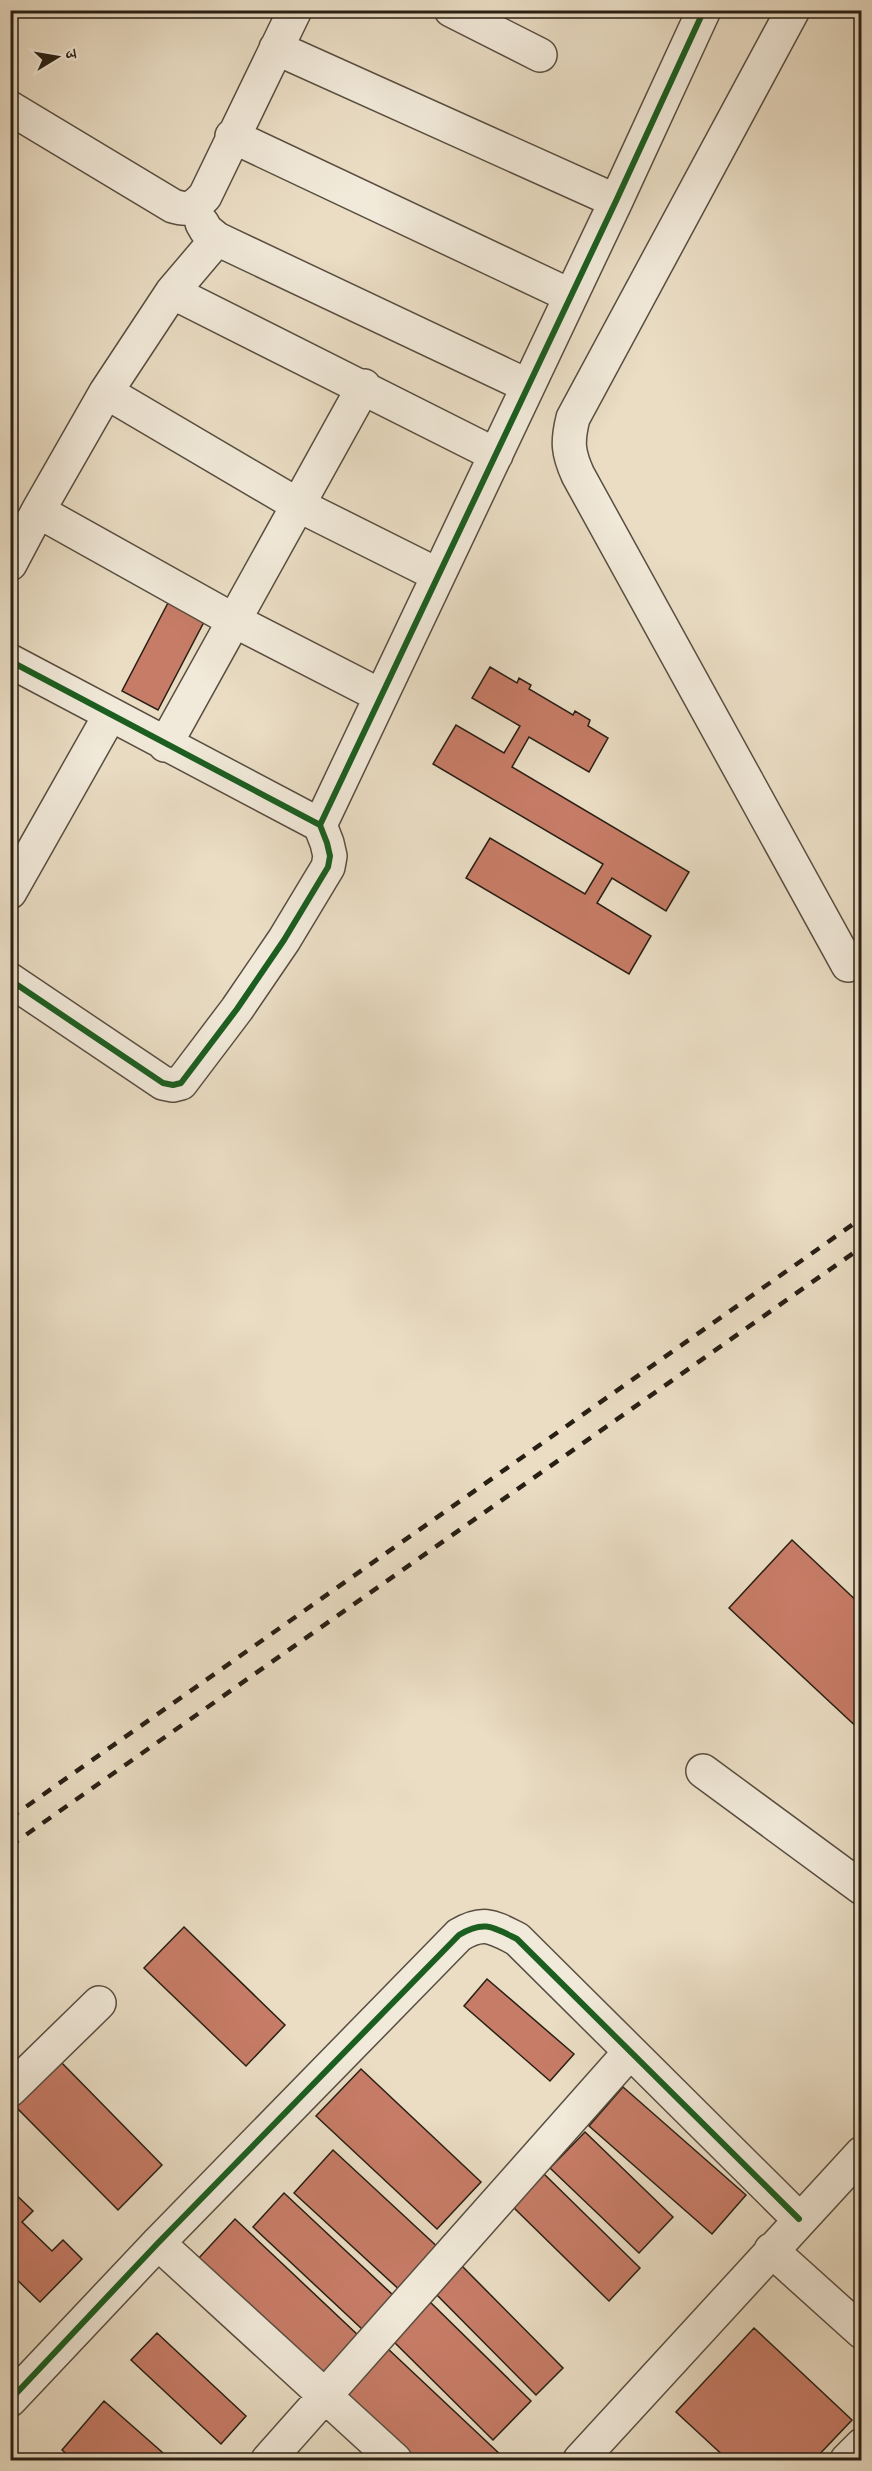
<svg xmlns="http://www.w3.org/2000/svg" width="872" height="2471" font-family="'IM FELL French Canon','Noto Serif Devanagari',serif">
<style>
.building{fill:#c77c67;stroke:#281f14;stroke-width:1.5}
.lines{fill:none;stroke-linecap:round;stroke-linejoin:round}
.minor-casing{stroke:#584e40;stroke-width:36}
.minor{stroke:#f1e9d9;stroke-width:33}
.rail{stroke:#281f14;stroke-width:4.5;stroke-dasharray:10 10;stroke-linecap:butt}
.cycleway-casing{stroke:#f1e9d9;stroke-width:10}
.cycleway{stroke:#1b5e20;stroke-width:6}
</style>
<rect width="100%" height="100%" fill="#eaddc4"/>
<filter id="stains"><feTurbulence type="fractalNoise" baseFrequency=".00333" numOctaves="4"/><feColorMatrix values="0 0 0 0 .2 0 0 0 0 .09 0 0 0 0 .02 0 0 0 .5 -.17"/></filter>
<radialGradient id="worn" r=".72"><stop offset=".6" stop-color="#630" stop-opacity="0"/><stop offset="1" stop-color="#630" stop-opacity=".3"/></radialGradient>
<path class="building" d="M169,601L205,620L158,710L122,691Z
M490,667L517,683L519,678L531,685L529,689L573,715L575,711L590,720L588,726L608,738L589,772L529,737L512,767L689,872L666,911L612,878L597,903L651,936L629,974L466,878L490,838L585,894L603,864L433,764L456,725L504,753L520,726L472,698Z
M792,1540L862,1606V1732L729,1608Z
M184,1927L285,2025L246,2066L144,1968Z
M487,1979L574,2054L550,2081L464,2006Z
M59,2060L162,2165L118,2210L14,2105Z
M361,2069L481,2182L437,2229L316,2116Z
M623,2087L746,2195L712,2234L589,2126Z
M585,2132L673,2217L639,2253L550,2168Z
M333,2150L442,2251L403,2293L294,2193Z
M544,2174L640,2268L609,2301L513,2207Z
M10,2189L33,2211L22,2222L52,2251L63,2240L82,2259L40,2302L10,2273Z
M284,2193L394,2296L363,2330L253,2227Z
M235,2219L360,2337L321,2378L197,2260Z
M461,2265L563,2368L536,2395L434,2292Z
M427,2299L531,2401L493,2440L390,2338Z
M754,2328L852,2420L814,2460H728L676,2412Z
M157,2333L246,2416L221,2444L131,2360Z
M386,2347L504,2458L502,2460H415L343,2392Z
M104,2401L171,2460H74L62,2450Z"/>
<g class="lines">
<defs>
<path id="minor" d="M451,10L540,55
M793,10L573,418C567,442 568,453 578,475L848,965
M276,48L616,201
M10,108L173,206C189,211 194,208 205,196L295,10
M232,136L571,296
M202,223L206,230L217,239L528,386
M172,292L496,455
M106,392L298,505L438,575
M38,511L233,620L381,696
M10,564L38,511L106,392L172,292L217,239
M10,661L320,825L327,843L330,856L328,867L284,940L237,1009L181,1083L173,1085L163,1083L10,980
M165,745L364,386
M320,825L616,201L704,10
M10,892L110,715
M703,1771L862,1888
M10,2090L99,2003
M158,2243L395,2460
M771,2250L862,2332
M10,2400L158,2243L459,1935C484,1920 493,1927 517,1939L799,2219
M268,2460L630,2052
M580,2460L862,2153
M847,2460L862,2445"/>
</defs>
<use href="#minor" class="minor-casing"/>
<use href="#minor" class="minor"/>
<path class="rail" d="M10,1818L862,1218
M10,1846L862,1247"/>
<defs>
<path id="cycleway" d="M10,661L320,825L327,843L330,856L328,867L284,940L237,1009L181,1083L173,1085L163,1083L10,980
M320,825L616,201L704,10
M10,2400L158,2243L459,1935C484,1920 493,1927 517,1939L799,2219"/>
</defs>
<use href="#cycleway" class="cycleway-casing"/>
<use href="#cycleway" class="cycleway"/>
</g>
<rect width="872" height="2471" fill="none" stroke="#eaddc4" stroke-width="36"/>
<rect x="12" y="12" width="848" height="2447" fill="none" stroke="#281f14" stroke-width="3"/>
<rect x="18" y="18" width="836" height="2435" fill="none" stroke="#281f14" stroke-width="1.5"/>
<g transform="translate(57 57) rotate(79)" stroke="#f1e9d9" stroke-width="4.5" paint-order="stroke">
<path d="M0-4.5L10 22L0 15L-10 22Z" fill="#281f14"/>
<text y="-9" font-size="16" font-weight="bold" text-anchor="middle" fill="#281f14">उ</text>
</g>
<rect width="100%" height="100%" filter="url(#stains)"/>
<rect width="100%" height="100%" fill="url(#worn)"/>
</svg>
